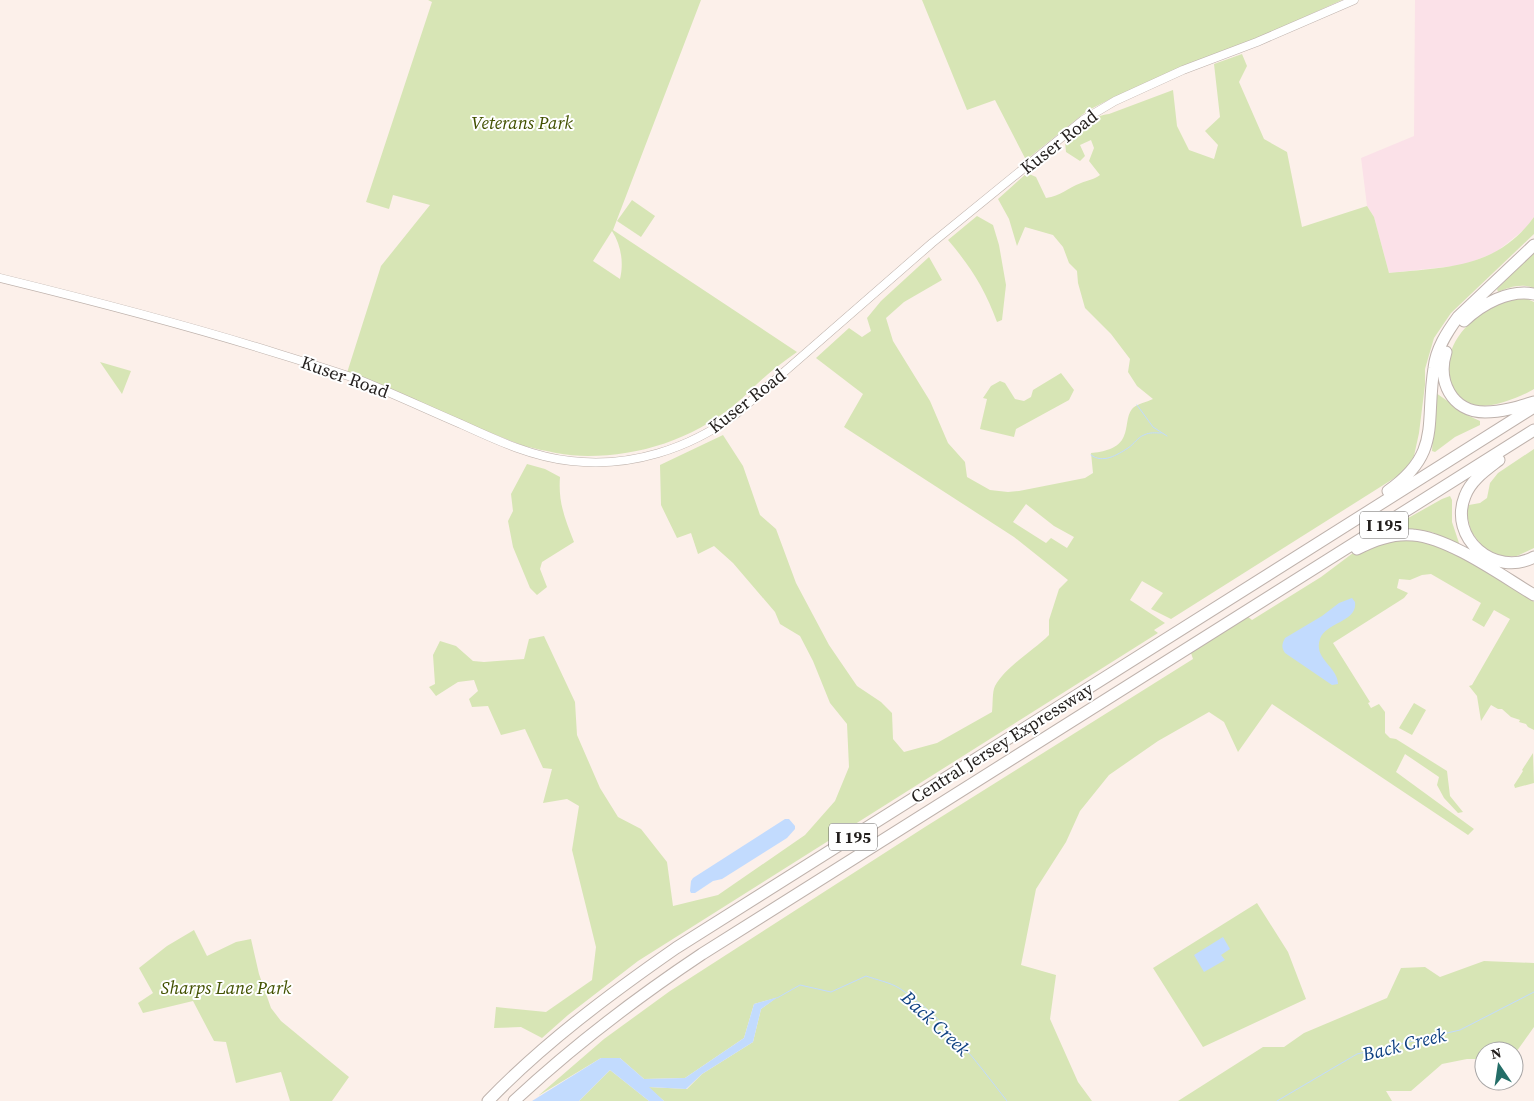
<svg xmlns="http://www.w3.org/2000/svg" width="1534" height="1101" font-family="'Source Serif 4',serif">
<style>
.commercial{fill:#fbe1e8}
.green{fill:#d7e5b5;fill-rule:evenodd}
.water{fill:#c2dbfe}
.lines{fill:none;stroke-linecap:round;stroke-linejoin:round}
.stream{stroke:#c2dbfe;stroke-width:1}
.minor-casing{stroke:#beb2ac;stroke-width:9}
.highway-casing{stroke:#beb2ac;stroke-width:13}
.minor{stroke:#fff;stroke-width:8}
.highway{stroke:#fff;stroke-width:11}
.labels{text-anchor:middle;stroke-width:4;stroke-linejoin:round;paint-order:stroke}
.shield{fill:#fff;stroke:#656261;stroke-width:1}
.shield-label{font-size:16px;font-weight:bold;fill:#231f1d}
.park-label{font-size:18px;font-style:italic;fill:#425100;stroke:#fff}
.street-label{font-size:18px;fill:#231f1d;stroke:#fff}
.water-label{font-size:19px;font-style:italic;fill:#0e4081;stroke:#fff}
</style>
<rect width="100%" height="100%" fill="#fcf0ea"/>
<path class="commercial" d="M1415,0H1534V217L1525,229L1496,252L1464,265L1389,273L1374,217L1367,206L1361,158L1414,136Z"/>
<path class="green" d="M428,0H701L613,230L797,352C787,359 776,367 767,375C755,385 745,397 733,406C692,439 640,456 588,456C567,456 545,451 524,446L346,376L381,266L430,205L393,195L389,209L366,202L432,2ZM612,231C621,245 624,262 620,279L593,261Z
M922,0H1342L1238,47L1114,97L1087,111L1026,160L995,100L967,110Z
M1242,54L1247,66L1239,82L1264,139L1287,152L1302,227L1367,206L1374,217L1389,273C1447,267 1496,269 1534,217V234L1451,313L1434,338L1425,369V385L1419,433L1414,456L1404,472L1171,619L1151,609L1163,593L1142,581L1130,600L1165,623L1154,630L1158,633L638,961L568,1015L542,1038L521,1027L494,1028L496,1007L546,1012L592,980L596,947L572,850L579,806L567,799L543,803L552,769L543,768L525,729L501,735L488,706L472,707L469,699L478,691L474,680L458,682L436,696L429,687L435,684L433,655L440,641L456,646L473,661L484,662L524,659L529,639L544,636L575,702L577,735L600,788L618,817L641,829L667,862L673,906L718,895L805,835L835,801L849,767L847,724L830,703L813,661L800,636L780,624L775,612L733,563L714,546L698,554L691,533L677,538L661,505L660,465L723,435L743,466L760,515L776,529L796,583L829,645L857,686L881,702L892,713L893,739L904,752L937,743L992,712C993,705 992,692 995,686C1006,666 1033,651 1049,635V620L1059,589L1068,580L1014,537L844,427L863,394L816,358L849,328L862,337L871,331L867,318L881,301L929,257L942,280L904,302L886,318L893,341L930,401L948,443L965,462L967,477L990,490L1008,492L1019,491L1085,478L1093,473L1091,453C1103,452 1119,449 1124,436C1128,427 1126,417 1132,409C1136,404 1147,402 1153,399L1137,386L1128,372L1130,359L1111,334L1085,308L1078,283L1077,271L1069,263L1063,247L1053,235L1025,227L1017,246L1009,219L998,199L1027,173L1036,177L1046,198C1061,196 1067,188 1081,183C1088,180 1093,180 1100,175L1089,161L1094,148L1091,140L1080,145L1085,156L1080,161L1066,152L1065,142C1078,130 1091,116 1109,114L1173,90L1177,126L1189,150L1214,159L1218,145L1205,131L1220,117L1214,64ZM1026,504L1054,526L1074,537L1067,548L1051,538L1046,543L1013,522Z
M632,200L655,216L641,237L617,221Z
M977,216L993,225L999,245L1006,285L1002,320L997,322C985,289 971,267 948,240Z
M1534,252V288C1522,283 1509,287 1498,292L1497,289Z
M1525,298L1534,302V389C1521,397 1487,411 1472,404C1462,401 1454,392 1451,382C1440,346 1470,316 1502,302C1508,300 1517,300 1525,298Z
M100,362L131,371L122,394Z
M1061,373L1074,390L1069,400L1016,429L1014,437L980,429L987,399L983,398L991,386L1000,381L1005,383L1015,399L1024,401L1031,397L1033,390Z
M1436,393L1469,416L1480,421V425L1455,437L1435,452L1432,451Z
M1534,449V548L1517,556L1500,557L1484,549L1471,531L1466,511L1469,505L1480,503L1487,498L1490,483L1498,473Z
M527,464L545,469L560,477C558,502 565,519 574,542L542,562L540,569L547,587L537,595L530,588L513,547L508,521L513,511L511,494Z
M1450,496L1452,500V522L1459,543L1456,545L1432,532L1397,530L1396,527L1401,522L1442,499Z
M1389,538L1428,540L1498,577L1534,602V730L1528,727L1526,724L1519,722L1520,720L1511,717L1502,709H1498L1491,705L1481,721L1477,696L1469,686L1472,685L1510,619L1494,610L1484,627L1472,620L1481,603L1431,574L1422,575L1410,580L1399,579L1397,588L1408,593L1404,598L1333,643L1370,702L1368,703L1371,708L1379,704L1385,712V733L1390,738L1396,739L1447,771L1450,796L1463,812L1458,813L1444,798L1437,785L1439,777L1405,754L1396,772L1474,829L1468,835L1272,704L1238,752L1224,722L1209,712L1158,741L1109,775L1080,811L1066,842L1036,889L1021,965L1056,975L1050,1019L1078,1082L1092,1101H664L648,1087L687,1089L702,1074L753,1042L761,1009L776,998L754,1004L744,1038L685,1078L644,1079L620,1058H601L538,1096L604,1039L670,991L925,827L1193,659L1191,653L1247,616L1252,620L1321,577L1357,550Z
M1414,703L1426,710L1412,735L1399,728Z
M1533,753L1534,783L1515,788L1514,785C1518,779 1520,776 1523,771L1522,770Z
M1257,903L1288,952L1306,999L1203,1047L1153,968Z
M194,930L207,956L236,942L251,939L259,974L271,1008L281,1021L349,1077L332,1101H290L281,1072L236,1083L226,1042L214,1041L193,1001L143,1013L138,1003L153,993L139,968L167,946Z
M1484,961L1534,963V1027L1514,1055V1084L1512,1081H1514V1051H1484V1059H1467L1442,1064L1411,1091H1386L1392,1101H1178L1263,1047H1284L1304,1033L1387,998L1401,968L1425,967L1440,977Z
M610,1070L649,1101H579Z"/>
<path class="water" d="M1352,598L1355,602C1358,622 1326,622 1320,639C1313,659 1338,667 1338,684L1332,685L1285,653C1281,647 1282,644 1285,638L1322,616L1339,603Z
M785,819H789L795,826V829L787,838L722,879L713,881L695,893H691L690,891L691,881L693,878Z
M1223,937L1230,949L1221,955L1225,960L1204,972L1194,955Z
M778,997L761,1009L753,1042L702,1074L686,1089L649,1087L664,1101H649L610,1070L579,1101H532L601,1058H620L644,1079L685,1078L744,1038L754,1004Z"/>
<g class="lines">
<path class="stream" d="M1137,405L1153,427L1167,436
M1091,455C1103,464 1117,455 1128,448C1134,444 1138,437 1144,435C1150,432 1155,433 1161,433
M777,998L800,985L831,992L866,976C877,980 889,982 899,988C943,1016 975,1060 1007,1101
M1277,1101L1357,1054L1460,1030L1534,992"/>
<defs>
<path id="minor" d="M0,278C94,301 187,325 279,354C305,362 331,370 357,379C392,393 426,409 461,424C496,440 532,457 571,461C630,468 689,449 736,414L932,243L1083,120L1115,101L1183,70L1257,42L1354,0"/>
<path id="highway" d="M1464,321C1482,304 1509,289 1534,294
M1446,352C1437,380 1451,412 1485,412C1502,412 1518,407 1534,402
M1499,460C1486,470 1471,480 1465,496C1448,538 1495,578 1534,557
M1388,491C1442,453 1425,424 1434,368C1436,349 1447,332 1458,317L1534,245
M1357,549C1374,540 1394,533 1413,535C1450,538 1502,576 1534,595
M488,1101C544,1043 610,994 676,948L1534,407
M514,1101C572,1047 636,998 702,954L1534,430"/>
</defs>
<use href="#minor" class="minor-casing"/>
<use href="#highway" class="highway-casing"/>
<use href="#minor" class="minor"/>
<use href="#highway" class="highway"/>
</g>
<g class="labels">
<g class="shield">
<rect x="1360" y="511.5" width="48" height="27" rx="4"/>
<rect x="829" y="823.5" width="48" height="27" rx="4"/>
</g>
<g class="shield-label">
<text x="1384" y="531">I 195</text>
<text x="853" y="843">I 195</text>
</g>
<g class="park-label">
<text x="522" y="129">Veterans Park</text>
<text x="226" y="994">Sharps Lane Park</text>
</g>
<g class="street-label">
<text transform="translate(1059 142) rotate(-38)" y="6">Kuser Road</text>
<text transform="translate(345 377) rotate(20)" y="6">Kuser Road</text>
<text transform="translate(747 401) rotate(-38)" y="6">Kuser Road</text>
<text transform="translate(1002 743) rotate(-32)" y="6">Central Jersey Expressway</text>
</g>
<g class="water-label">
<text transform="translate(936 1023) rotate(43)" y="7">Back Creek</text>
<text transform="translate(1404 1044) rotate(-14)" y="7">Back Creek</text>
</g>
</g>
<g transform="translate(1499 1066) rotate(347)"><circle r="24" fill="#ffffff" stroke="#a7a5a5"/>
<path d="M0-4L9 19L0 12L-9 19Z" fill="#246e68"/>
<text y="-8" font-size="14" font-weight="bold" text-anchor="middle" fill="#231f1d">N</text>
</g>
</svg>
